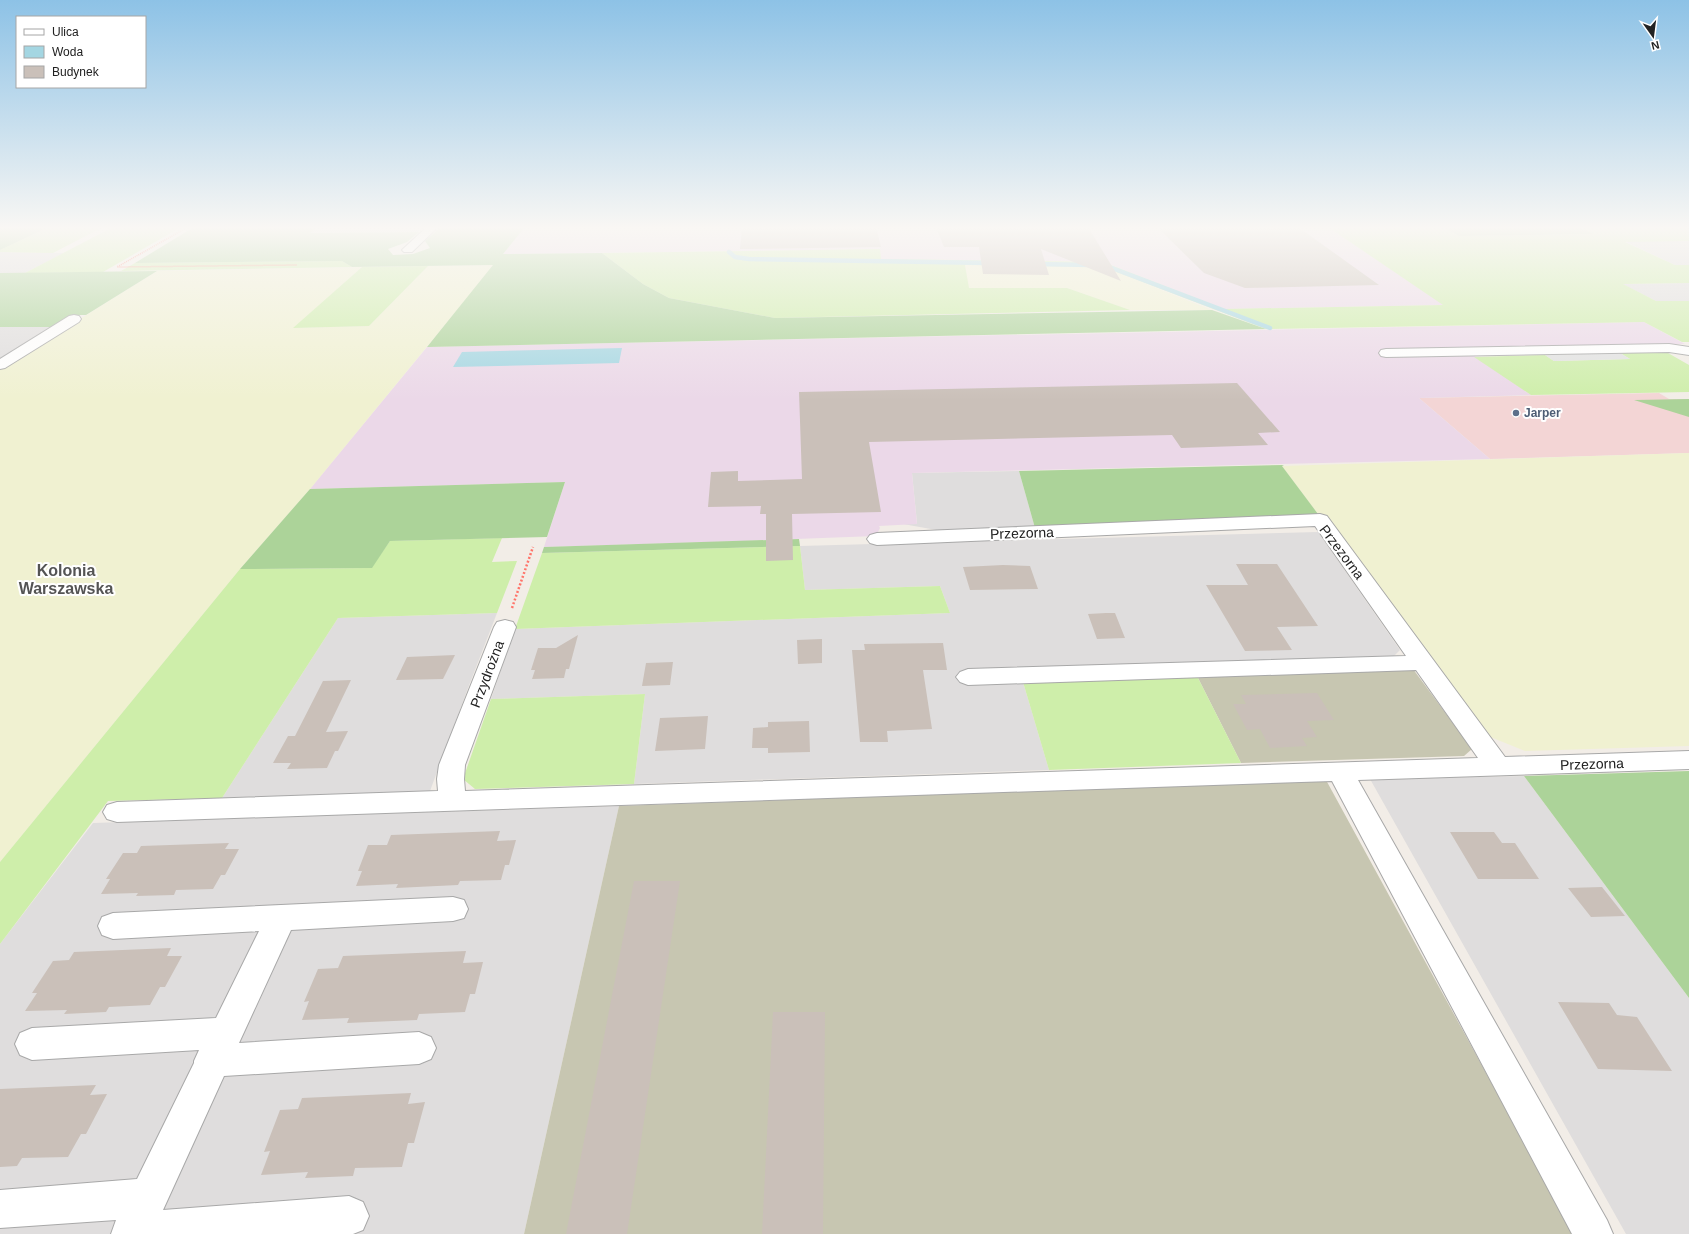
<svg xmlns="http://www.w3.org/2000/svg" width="1689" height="1234" font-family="Helvetica,sans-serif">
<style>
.residential{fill:#dfdddd}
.commercial{fill:#f3d5d5}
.industrial{fill:#ebd8e8}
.construction{fill:#c7c6b1}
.farmland{fill:#f0f1d1}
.grass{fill:#ceeeaa}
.forest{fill:#acd399}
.parking{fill:#e1e1e1}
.water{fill:#a4d6e2}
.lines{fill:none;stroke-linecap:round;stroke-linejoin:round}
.stream{stroke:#a4d6e2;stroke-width:4.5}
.building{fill:#cac0b9}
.minor-casing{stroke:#a8a8a8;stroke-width:2}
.path-far1{stroke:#ff746a;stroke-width:1.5;stroke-dasharray:1 1;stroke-linecap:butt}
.path{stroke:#ff746a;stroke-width:2.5;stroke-dasharray:2 2;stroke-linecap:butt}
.minor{fill:#fff;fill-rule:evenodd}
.service-dot{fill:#5c6f8a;stroke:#fff;stroke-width:1.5}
.labels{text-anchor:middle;stroke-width:4;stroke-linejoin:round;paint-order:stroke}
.far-service-label{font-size:12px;font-weight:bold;fill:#4e5e75;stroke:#fff;text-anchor:start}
.street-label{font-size:14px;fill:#212121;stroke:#fff}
.quarter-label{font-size:16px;font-weight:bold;fill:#545454;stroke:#fff}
</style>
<rect width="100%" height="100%" fill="#f2ede7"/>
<path class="residential" d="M318,227H424L419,232L309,233Z
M1624,241H1689V265H1675Z
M0,252L64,253L25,273H0Z
M1689,283V301H1656L1622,284Z
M0,327H56L0,362Z
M1019,471L1035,528L942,531L903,524L917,523L912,473Z
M1318,532L1400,650L1392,658L965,670L968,684L1023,682L1049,770L634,784L645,694L491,699L515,629L950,613L940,586L805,590L800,546Z
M497,613L468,688L430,791L222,798L338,618Z
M1524,776L1689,998V1234H1626L1370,779Z
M619,806L524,1234H0V944L93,823Z"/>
<path class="commercial" d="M1659,393L1669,399H1689V453L1490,459L1419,398Z"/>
<path class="industrial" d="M525,227H1328L1444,305L1224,309L1103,262L881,259L880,249L503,254Z
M1644,322L1685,344L1463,348L1531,395L1419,398L1490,459L912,473L917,524L879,526L880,528L876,536L744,541L544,547L565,482L310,489L427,347Z"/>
<path class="construction" d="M1413,669L1472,749L1464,756L1241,763L1197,676Z
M1326,780L1574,1234H524L619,806Z"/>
<path class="farmland" d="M494,265L310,489L240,569L0,862V369L157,271L362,267L294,328L369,326L428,266Z
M965,265L1103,267L1212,310H1130L1067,288H968Z
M1689,453V746L1525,751L1488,736L1433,668L1325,514H1318L1282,466Z"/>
<path class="grass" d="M49,227H103L53,253L0,252V250Z
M113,227H181L103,272L25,273Z
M1328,227H1442L1459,236L1592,234L1579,227H1689V241L1625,242L1675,265H1689V283L1623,284L1656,301H1689V342H1682L1644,322L1266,329L1103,267L965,265L969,288H1067L1130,310L775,318L669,298L643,284L602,253L880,249L881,259L1103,262L1224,309L1443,305Z
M342,261L352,267L121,271L135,263Z
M428,266L369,326L293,328L362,267Z
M1620,353H1668L1689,365V392L1531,395L1474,357L1545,355L1554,361L1630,359Z
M502,538L492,562L517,561L497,613L338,618L222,798L108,801L0,944V862L240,569L371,568L390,541Z
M800,546L805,590L940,586L950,613L515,629L542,553Z
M1197,676L1241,763L1049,770L1023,682Z
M645,694L634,784L475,789L463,779L491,699Z"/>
<path class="forest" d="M0,227H49L0,250Z
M194,227H318L310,233L419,232L407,242L388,249L393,255L413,254L430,248L425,241L441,227H525L503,254L602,253L643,284L669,298L775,318L1212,310L1266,329L427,347L493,265L352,267L342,261L135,263Z
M1442,227H1579L1593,234L1459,236Z
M157,271L86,315H76L55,327H0V273Z
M1689,399V417L1634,400Z
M1284,465L1282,466L1318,514L1035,528L1019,471Z
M565,482L547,537L390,541L372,568L240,569L310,489Z
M799,539L800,546L542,553L544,547Z
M1689,771V998L1524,776Z"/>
<path class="parking" d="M1620,353L1630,359L1554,361L1545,355Z"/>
<path class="water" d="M622,348L619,363L453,367L462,352Z"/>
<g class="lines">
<path class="stream" d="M729,252L735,257L749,259L991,263
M1036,264L1091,265
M1104,265L1270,328"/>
</g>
<path class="building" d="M742,227H876L881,247L740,249Z
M936,227H1088L1121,281L1041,249L1049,275L983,274L979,247H944Z
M1157,227H1298L1379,285L1245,288L1204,273Z
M1237,383L1280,432L1258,433L1268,445L1181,448L1172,435L869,442L881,512L792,514L793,560L766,561V514H760L761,506L708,507L711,472L738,471V481L802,479L799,392Z
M1236,564H1277L1318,626L1277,627L1292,650L1245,651L1206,585H1248Z
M1003,565L1030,566L1038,589L970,590L963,567Z
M1106,613H1115L1125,638L1097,639L1088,614Z
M578,635L569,669H566L564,678L532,679L535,670H531L538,648H556Z
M822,639V663L798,664L797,640Z
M943,643L947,670H923L932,729L887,731L888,742H860L852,650H865L864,644Z
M455,655L443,679L396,680L407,657Z
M673,662L670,685L642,686L646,663Z
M351,680L326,732L348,731L338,751H335L327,768L287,769L291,763H273L288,736H295L323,681Z
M1317,693L1334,720L1307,721L1317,737L1302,738L1307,746L1270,748L1260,729L1247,730L1233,704H1246L1241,695Z
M708,716L705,749L655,751L660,718Z
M809,721L810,752L768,753V748H752L753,728L768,727V722Z
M500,831L497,841L516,840L509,865H505L501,880L460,881L458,885L396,888L398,884L356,886L362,871H358L368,845H387L391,835Z
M1450,832H1494L1502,843H1515L1539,879H1478Z
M229,843L225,849H239L225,875H221L213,889L176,890L174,895L136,896L138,893L101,894L110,879H106L123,853H137L141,846Z
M634,881H680L627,1234H566Z
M1602,887L1625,916L1591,917L1568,888Z
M171,948L167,956H182L165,987H160L150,1005L109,1007L106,1012L64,1014L67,1010L25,1011L37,993H32L53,961L69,960L74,952Z
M466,951L463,963L483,962L475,994H470L465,1012L419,1014L417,1020L347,1023L349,1018L302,1020L309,1001L304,1002L318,969L338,968L343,956Z
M1558,1002L1609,1003L1617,1015L1637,1017L1672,1071L1598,1069Z
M773,1012H825L823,1234H762Z
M96,1085L90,1095L107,1094L86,1134H81L68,1157L22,1158L17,1166L0,1167V1089Z
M411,1093L408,1104L425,1102L414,1143H408L402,1167L355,1168L353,1176L305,1178L308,1172L261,1175L270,1151L264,1152L280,1110L298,1109L302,1098Z"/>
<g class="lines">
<defs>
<path id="minor" d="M427,227H438L412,252H404L402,250L404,248Z
M74,315L79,316L81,319L79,322L5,368L0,369V359L69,316Z
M1669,344L1689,347V355L1669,352L1386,357L1381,356L1379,353L1381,350L1386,349Z
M1320,514L1327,516L1505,757L1689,751V769L1358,780L1607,1220L1613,1234H1572L1332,781L117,822L107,819L103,812L107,805L117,802L438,791L437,779L439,765L494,627L497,622L505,620L513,622L516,627L465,765L464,779L465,791L1478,758L1416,670L968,685L960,682L956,677L960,672L968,669L1406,656L1315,526L877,545L870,543L867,539L870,535L877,533Z
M453,897L464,900L468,909L464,918L453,921L291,930L239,1043L419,1032L431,1037L436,1048L431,1059L419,1064L224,1076L163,1210L349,1196L363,1202L369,1216L363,1230L353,1234H111L116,1220L0,1228V1190L137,1179L194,1063V1061L199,1050L32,1060L20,1055L15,1044L20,1033L32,1028L216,1018L259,931L113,939L102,935L98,926L102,917L113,913Z"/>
</defs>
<use href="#minor" class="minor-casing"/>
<path class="path-far1" d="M188,227L117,267L297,265"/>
<path class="path" d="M512,608L533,547"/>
<use href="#minor" class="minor"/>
</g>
<linearGradient id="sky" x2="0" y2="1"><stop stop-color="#8dc2e6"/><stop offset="0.57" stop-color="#f9f7f4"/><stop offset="1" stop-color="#f9f7f4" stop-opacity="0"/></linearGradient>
<rect width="1689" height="400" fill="url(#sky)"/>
<circle class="service-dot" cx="1516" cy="413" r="4"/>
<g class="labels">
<g class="far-service-label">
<text x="1524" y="417">Jarper</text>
</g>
<g class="street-label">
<text transform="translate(1022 533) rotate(-2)" y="5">Przezorna</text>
<text transform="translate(1342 552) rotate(53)" y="5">Przezorna</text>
<text transform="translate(487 674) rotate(-69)" y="5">Przydrożna</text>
<text transform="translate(1592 764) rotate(-2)" y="5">Przezorna</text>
</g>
<g class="quarter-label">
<text x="66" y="576">Kolonia<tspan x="66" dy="18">Warszawska</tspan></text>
</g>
</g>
<rect x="16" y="16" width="130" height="72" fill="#ffffff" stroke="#a6a6a6"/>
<rect x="24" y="29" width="20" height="6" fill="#ffffff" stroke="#a6a6a6"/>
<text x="52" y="36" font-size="12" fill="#212121">Ulica</text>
<rect x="24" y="46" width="20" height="12" fill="#a4d6e2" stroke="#a6a6a6"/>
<text x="52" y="56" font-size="12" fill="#212121">Woda</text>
<rect x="24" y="66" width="20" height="12" fill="#cac0b9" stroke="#a6a6a6"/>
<text x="52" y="76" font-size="12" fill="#212121">Budynek</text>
<g transform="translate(1653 36) rotate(166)" stroke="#ffffff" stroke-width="3" paint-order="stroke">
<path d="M0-3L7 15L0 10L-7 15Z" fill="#212121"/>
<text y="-6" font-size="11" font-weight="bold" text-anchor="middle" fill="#212121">N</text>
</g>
</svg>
